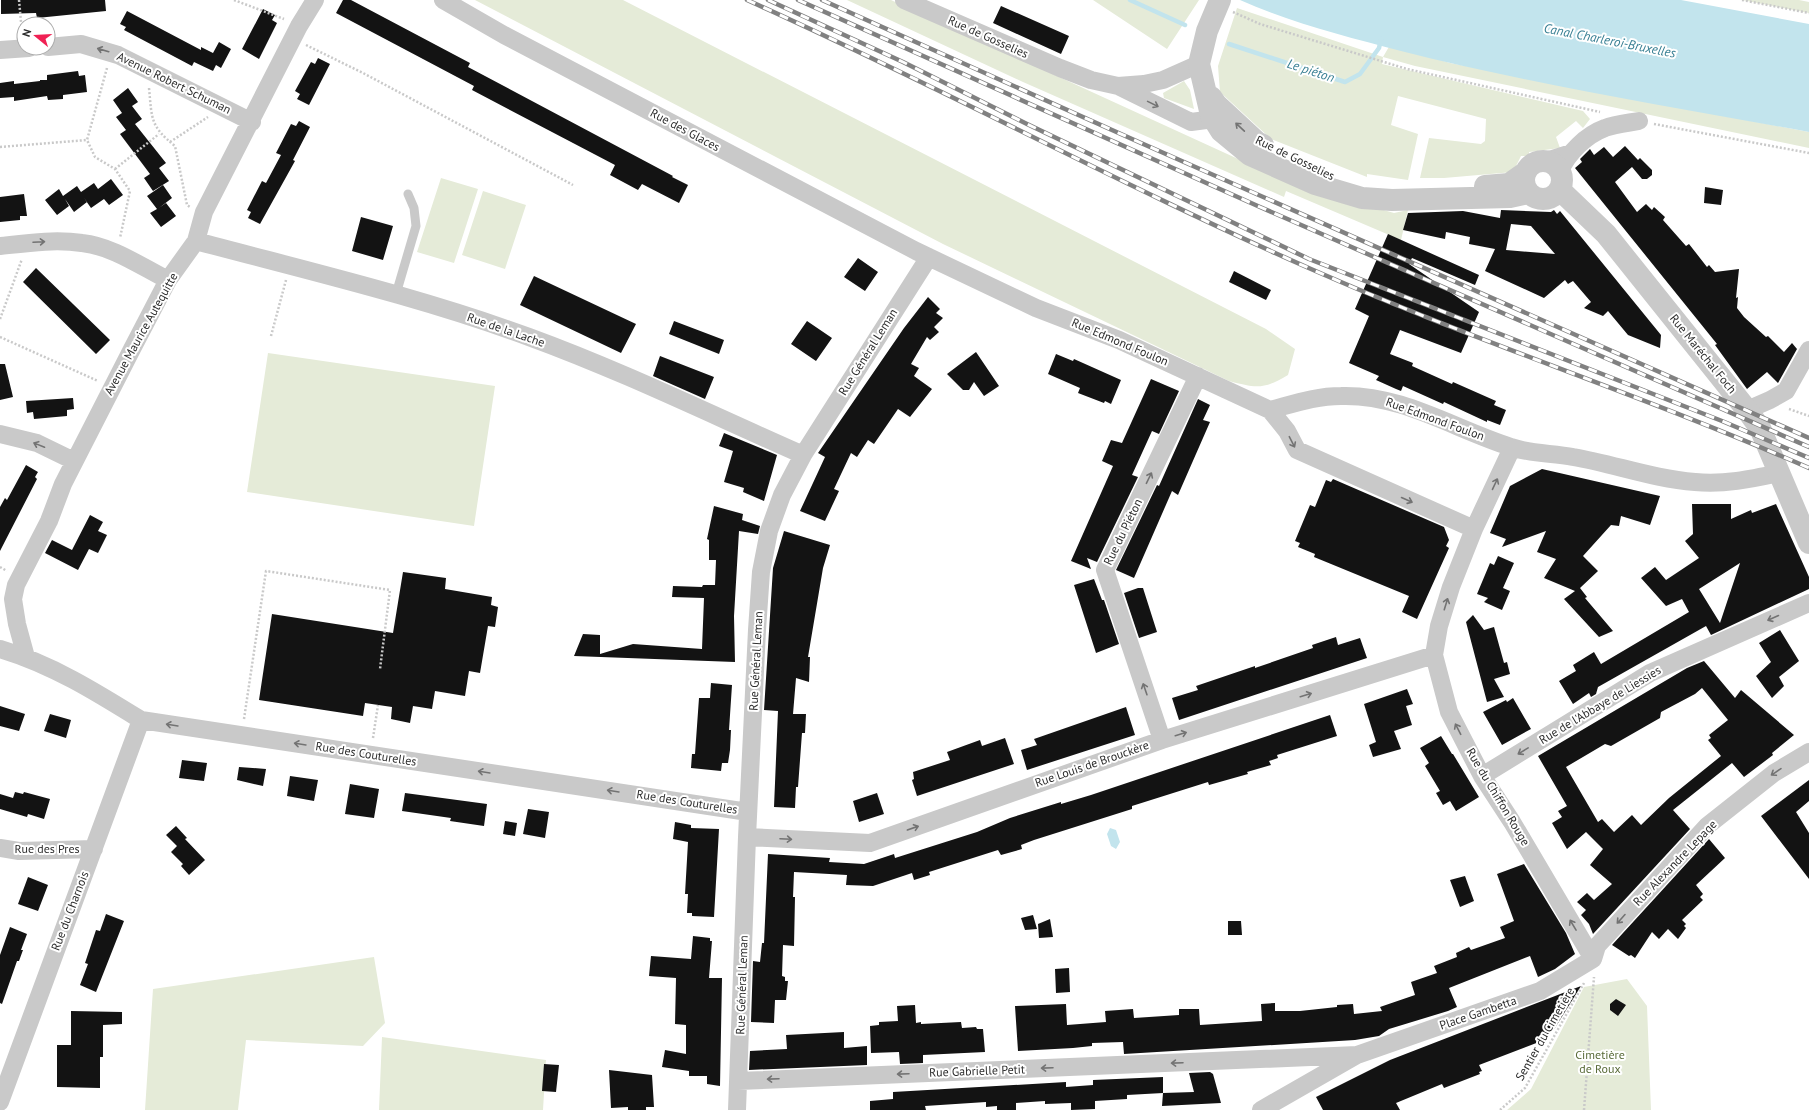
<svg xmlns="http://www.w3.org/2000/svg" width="1809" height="1110" font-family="'PT Sans',sans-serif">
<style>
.green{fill:#e5ebd8}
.water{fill:#c2e4ed}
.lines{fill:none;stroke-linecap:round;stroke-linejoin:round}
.stream{stroke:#c2e4ed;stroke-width:4.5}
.building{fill:#131313;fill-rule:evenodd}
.path{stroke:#c9c9c9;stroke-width:2.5;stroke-dasharray:2 2;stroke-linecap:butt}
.service{stroke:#c9c9c9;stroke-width:9}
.minor{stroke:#c9c9c9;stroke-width:18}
.tertiary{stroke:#c9c9c9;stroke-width:22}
.rail-casing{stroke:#818181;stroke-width:4.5}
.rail{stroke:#fff;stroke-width:3;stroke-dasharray:9;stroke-linecap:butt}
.oneway{stroke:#737373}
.labels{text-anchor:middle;stroke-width:4;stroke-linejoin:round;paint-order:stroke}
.street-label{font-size:12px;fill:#2c2c2c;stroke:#fff}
.park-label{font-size:12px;fill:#586a37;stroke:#fff}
.water-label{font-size:13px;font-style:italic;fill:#367e92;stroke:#fff}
</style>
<rect width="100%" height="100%" fill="#fff"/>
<path class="green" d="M475,0H623L1266,329L1295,349L1288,375C1263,390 1256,388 1229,381L943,244Z
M847,0H891L1295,185L1394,213L1408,210L1401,240L1286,191L1284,197L1023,82Z
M1093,0H1199L1167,49Z
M1742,0H1799L1809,2V13Z
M1237,8L1383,57L1390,45L1450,63L1809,132V148L1415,66L1383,57L1382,64L1583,111L1590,119L1583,128L1576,121L1556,137L1560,148L1529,152V156H1521L1513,172L1444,178H1420L1429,138L1481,144L1485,141L1486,119L1398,96L1391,125L1418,134L1408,180L1367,174V177L1271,139L1220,92L1218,66Z
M1184,81L1190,90L1194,109L1164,98L1163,93Z
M441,178L478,189L454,263L417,252Z
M483,191L526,205L505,269L462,255Z
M268,353L495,386L474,526L247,492Z
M374,957L385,1023L363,1046L246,1040L238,1110H145L153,989Z
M1627,979L1647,1006L1651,1110H1507L1531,1089L1584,987Z
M382,1037L546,1060L543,1110H379Z"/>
<path class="water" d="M1240,0H1681L1809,24V132C1673,107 1535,85 1401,51C1347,37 1291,23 1240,0Z
M1110,828L1116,830L1120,842L1116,849L1111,846L1107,834Z"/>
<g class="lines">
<path class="stream" d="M1130,0L1185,25
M1229,44L1345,82L1360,74L1379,48L1381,39"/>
</g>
<path class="building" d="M1,0H105L106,11L37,18L36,13L1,14Z
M343,0H351L470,63L468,67L673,176L672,177L688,185L679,203L642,184L638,190L610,175L615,165L472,90L474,86L336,13Z
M1001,6L1069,36L1061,54L993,23Z
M263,9L275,15L272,20L277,23L259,59L242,49Z
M127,11L201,50V47L213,53L219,42L231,49L221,68L216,65L213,71L194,62L192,66L124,30L126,27L120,24Z
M318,58L330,64L309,105L297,99L300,94L295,91L311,62L315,64Z
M78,71L79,76L85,75L87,92L63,95V99L48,100L47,96L14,101V97L0,98V83L14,81V84L40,81V80H47V75Z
M128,88L138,102L132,106L142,119L135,124L166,163L159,168L169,181L153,191L144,178L150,174L120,134L129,128L126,130L116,117L122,113L113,100Z
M299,121L310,127L293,160L295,161L260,224L248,218L251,212L247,210L262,181L266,183L281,155L276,153L291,124L296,126Z
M1625,146L1638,160L1640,158L1652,170V175L1647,179H1642L1632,167L1615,182L1637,212L1646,204L1652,210L1654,207L1665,217L1663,220L1686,246L1689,244L1707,267L1709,265L1715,272L1739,269L1736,298L1738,297L1737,308L1744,317L1766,337L1768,336L1784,352L1792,343L1797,349L1778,383L1767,372L1747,389L1715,345L1717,344L1575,168L1582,162L1580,159L1590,149L1594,155L1604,147L1613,157Z
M111,179L123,195L109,205L104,199L91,208L84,198L87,202L74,212L65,199L69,206L57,215L45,200L59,189L63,196L77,186L81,192L94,183L98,189Z
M163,185L172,198L159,208L166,203L176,216L161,227L150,213L157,209L147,196Z
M1705,187L1723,190L1721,205L1704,203Z
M24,194L27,216H20V220L0,222V197Z
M1501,210L1551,212L1554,210L1557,214L1560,211L1661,335L1660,348L1628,335L1608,311L1603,316L1584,308L1591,302L1573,281L1568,284L1565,280L1544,298L1485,271L1495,249L1469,244L1470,237L1446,232L1445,239L1403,230L1408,213L1463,211L1500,218ZM1511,224L1531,226L1555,254L1506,250Z
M361,217L393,226L383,260L352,251Z
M1388,234L1479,275L1475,285L1412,258L1409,264L1479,312L1461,353L1400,330L1390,354L1413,363L1412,366L1452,384L1453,382L1496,401L1494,405L1506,410L1500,425L1487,420V422L1444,402L1443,404L1403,386L1401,391L1396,389L1376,380L1379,376L1349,363L1369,316L1355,309Z
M858,258L878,272L865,291L844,277Z
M36,268L110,340L96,354L23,282Z
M1234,271L1271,290L1266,300L1229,282Z
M534,276L636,324L621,353L520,305Z
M928,297L940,309L936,313L943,318L934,327L939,332L930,340L927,337L911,364L919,368L914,376L932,389L910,417L898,409L874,444L868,440L857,457L851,453L834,489L839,491L825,521L800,511L825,457L818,453L904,328Z
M674,321L724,340L719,354L669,334Z
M807,321L832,338L816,361L791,344Z
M976,352L999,386L984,396L974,382L969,390H963L947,374Z
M1056,354L1073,361L1074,359L1121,380L1111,404L1105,401L1104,403L1078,393L1080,388L1048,374Z
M660,356L714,377L705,399L653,376Z
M0,364H5L13,397L0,400Z
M1151,379L1179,391L1159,434L1152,431L1132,475L1138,477L1097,562L1087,558L1091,569L1071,561L1113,466L1102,461L1111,440L1122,443Z
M73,398L74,409L67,410V416L34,419L33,412L27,413L26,401Z
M1198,399L1210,405L1203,420L1210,422L1178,495L1172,491L1134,578L1116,570L1157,485L1159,486Z
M724,433L777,455L764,501L743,492L744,488L724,482L733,451L719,446Z
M26,465L38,472L35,477L37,479L0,551V507L5,498L7,500Z
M1542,469L1660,496L1650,525L1621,516L1619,526L1611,525L1583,556L1598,571L1580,588L1587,597L1585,598L1613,631L1599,637L1564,599L1575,591L1544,578L1556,559L1537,552L1546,531L1502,547L1506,539L1490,533L1510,486Z
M1333,479L1444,527L1449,540L1446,546L1449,548L1417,619L1402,612L1409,596L1314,557L1315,554L1298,547L1300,543L1295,541L1310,505L1315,507L1326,480L1331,482Z
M1692,504H1731V519L1751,510L1752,513L1776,504L1809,577V589L1711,635L1706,626L1598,687L1596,694L1591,697L1589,693L1573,704L1559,681L1576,671L1573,665L1594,652L1601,664L1689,612L1682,599L1666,606L1641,578L1655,567L1666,580L1699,558L1685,541L1693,534ZM1740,563L1720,623L1699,589Z
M714,506L743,514L742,520L760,526L758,534L739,531L734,616L735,662L574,656L583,634L600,635V654L633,644L702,649L704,598L672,597L673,586L702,587L703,585H715L716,560H709V540L707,539Z
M90,515L103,522L98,531L107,535L98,553L89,549L78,570L45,553L52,540L72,550Z
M784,531L830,545L823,568L808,657H810L809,682L796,678L793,714H806L805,733H802L798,787H796L795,808L774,807L778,711L764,710L773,568Z
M1498,556L1514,563L1503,588L1510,591L1502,610L1484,602L1488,598L1477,594L1490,563L1494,565Z
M403,572L446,578L445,589L492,597L491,605L498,607L495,627L488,626L480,673L469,671L465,696L435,691L432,709L413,706L410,723L391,719L392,707L365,703L363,716L259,700L272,614L393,633Z
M1094,579L1102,600H1104L1119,644L1096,653L1074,585Z
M1138,588H1143L1157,632L1139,638L1124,593Z
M1473,615L1484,630L1494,627L1504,663L1507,662L1510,674L1494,679L1504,697L1487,702L1466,622Z
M1780,630L1799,661L1779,677L1784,686L1772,698L1756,676L1771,662L1759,643Z
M1336,637L1338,645L1360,638L1367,658L1179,720L1172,698L1198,690L1196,686L1255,666V668L1313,648L1312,645Z
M1704,661L1735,698L1741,690L1794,735L1772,753L1773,755L1744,777L1732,763L1673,810L1690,829L1593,934L1589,924L1581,915L1586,910L1577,902L1587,893L1594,900L1612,884L1590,865L1603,849L1586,832L1567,849L1552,823L1562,817L1558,811L1567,806L1538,756L1687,668ZM1702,688L1728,720L1709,735L1711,738L1708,740L1721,756L1669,798L1641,825L1632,815L1614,832L1602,819L1598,822L1566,767L1605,744L1611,746L1660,718L1661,712L1695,694Z
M711,683L732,685L729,730H731L730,750L728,763H722L721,771L691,768L692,754H695L699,698H710Z
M1407,689L1413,704L1406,706L1412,725L1394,731L1401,749L1373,757L1369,745L1376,742L1364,704Z
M1513,698L1531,729L1502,745L1483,712L1506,700L1507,702Z
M0,706L25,714L19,731L0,726Z
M1126,707L1135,735L1027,770L1021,750L1037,745L1034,739Z
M50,714L71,720L66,738L44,731Z
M1330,715L1337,736L1277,755L1278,758L1269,761L1271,765L1247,772L1248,774L1209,785L1208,782L1132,806V809L1034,840L1021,845L1022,849L1001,855L998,850L929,872L930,875L914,880L912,873L873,886L846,885L847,875L794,872L793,897H795L794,946L783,945L782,976L785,977V981H788L786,1000H775L774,1023L751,1022L753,961L760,962L762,943H764L768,854L830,858L829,862L864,864L894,854L895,858L977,832L1010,818L1061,802V804L1091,795Z
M1441,736L1452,754H1453L1479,797L1456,811L1450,801L1443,805L1436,793L1440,791L1425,766L1429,763L1420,748Z
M1005,738L1014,764L917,796L912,780L914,779L913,772L950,760L947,752L980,740L982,746Z
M182,760L207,763L204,781L179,778Z
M239,767L266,769L263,786L237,780Z
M290,776L318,780L314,801L287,796Z
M1809,780V801L1796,812L1809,833V879L1761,816Z
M350,784L379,789L374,818L345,814Z
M15,792L23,794L24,792L50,799L44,819L28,814L27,817L0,809V794L13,798Z
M405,793L487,804L484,826L450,821L451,818L402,811Z
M877,793L884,814L859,822L853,801Z
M528,809L549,812L545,838L523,834Z
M505,821L517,823L515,836L503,834Z
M675,822L691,825V828L719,829L714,917L692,916V913H687L688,894H685L688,842L673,839Z
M176,826L187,838L185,839L205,860L189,875L181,866L183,864L171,852L177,846L166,835Z
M1709,839L1725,858L1696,885L1703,894L1700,897L1703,900L1682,920L1686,924L1684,926L1686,928L1678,939L1668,929L1659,939L1652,932L1635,958L1631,955L1629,956L1612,945Z
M1524,864L1566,933L1575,954L1555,969L1538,977L1530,956L1449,988L1457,1007L1448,1011L1389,1029L1379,1036L1355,1040L1124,1054L1123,1042L1092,1043V1046L1073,1048L1018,1051L1015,1006L1066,1004L1067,1025L1106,1022L1105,1011L1133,1009L1134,1018L1179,1015V1009H1199L1200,1025L1262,1021L1261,1004L1275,1003V1011H1300L1337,1007V1005L1353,1004L1354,1014L1382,1011L1380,1007L1415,995L1411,982L1437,973L1434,966L1457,957L1456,953L1469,947L1471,950L1505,938L1500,927L1514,921L1497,874Z
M1465,876L1474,901L1460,907L1450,880Z
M28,877L48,885L38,911L18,904Z
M106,914L124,921L96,992L80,985L88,964L85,963L96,930L100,931Z
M1033,915L1037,929L1025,930L1021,918Z
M1050,919L1053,937L1039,938L1038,924Z
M1228,921H1241L1242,935H1228Z
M10,927L27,934L21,950H23L19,961H17L2,1004L0,1003V955Z
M693,936L710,938V941H712L709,978H722L720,1086L707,1084V1076H689V1071L662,1067L665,1050L686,1054V1025L675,1024L676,978L649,976L651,956L691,959Z
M1069,968L1070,992L1056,993L1055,969Z
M1581,986L1555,1028L1539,1042L1479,1065L1482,1071L1479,1072L1480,1074L1444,1088L1442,1084L1396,1103L1400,1110H1323L1316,1097L1390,1060Z
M1616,999L1626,1005L1618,1016L1610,1010V1004Z
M915,1005L916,1023L921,1022V1024L961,1022L962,1028L976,1027L977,1029H983L985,1052L923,1055V1063L900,1064L899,1052L871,1053L870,1026L879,1025V1022L898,1021L897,1006Z
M71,1011L122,1012V1024L103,1025V1057H100V1088L57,1087V1045H71Z
M844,1032V1048L867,1046V1065L749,1070L750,1051L787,1049L786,1035Z
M544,1064L559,1065L556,1092L542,1091Z
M609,1070L652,1075L654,1107H646V1110H628V1107L611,1108Z
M1210,1072L1213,1074L1221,1103L1162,1106L1163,1093L1194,1092L1189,1073Z
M1163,1077V1093L1127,1095V1099L1095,1101V1109L1071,1110V1103L1045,1104V1101L1016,1103V1110H997V1106L986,1107V1102L925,1106L926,1110H870V1101L893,1099V1092L1066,1082V1087L1093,1085V1080Z"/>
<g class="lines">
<path class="path" d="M19,0L22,33
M234,0L284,19
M1742,0L1809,13
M1233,12L1260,24L1407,69L1600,112
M306,45L363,73L573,185
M107,68L87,140L95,157L115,169L130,191L120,238
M149,88C152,119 150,126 175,146L187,205L190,207
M1654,124L1809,153
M170,142L208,117
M0,147L87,140
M115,169L159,134
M0,319L22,259
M271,336L286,280
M0,337L98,381
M1789,409L1809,416
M0,567L7,571
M244,719L266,571L390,590L380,669
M373,738L378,705
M1500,1110L1525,1088L1584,983
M1584,1110L1594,977"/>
<path class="service" d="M396,294L416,226L414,208L408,194"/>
<path class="minor" d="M443,0L504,35L916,251L1036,308L1119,340L1270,410C1293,404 1316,396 1341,396C1402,394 1454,429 1511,447C1530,454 1553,453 1573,457C1614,464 1654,479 1695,482C1723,485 1751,479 1779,473
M904,0L1060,68L1091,80L1118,86L1191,122L1214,119
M48,47L81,44L118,55L252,122
M0,50L29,48
M1118,86L1144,84L1163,80L1199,64
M1546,161L1571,153
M1560,171C1568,153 1586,135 1605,128C1615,124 1628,123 1639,121
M196,241C308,271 420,297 529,337C622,371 712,415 803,455
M0,246C27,243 55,239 82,243C112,246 142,267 168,280
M1270,410L1287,431L1297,450L1474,529
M1747,410L1770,400L1786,391L1809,350
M0,434L37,443L74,461
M1512,448L1474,529L1451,587L1439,626L1434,655L1449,712L1482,776L1512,822L1593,959
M0,649C51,664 96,692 141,720L748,812
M26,657L17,624L13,599L16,585L49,521L63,484L132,349L168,280L196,241L204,212L299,26L315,0
M1162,740L1105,570L1198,376
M1482,776L1650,673L1809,603
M747,837L870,843L1162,740L1434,655
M0,848L19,851L94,849
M1593,959L1597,946L1707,826L1774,773L1809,752
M738,1081L1357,1055
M0,1102L141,720
M737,1110L747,837L757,630L761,572L769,531L782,495L803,455L929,257
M1261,1110L1357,1055L1540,991L1593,959"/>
<path class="tertiary" d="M1220,0L1207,31L1199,64L1211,115L1221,131L1250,155L1315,184L1362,198L1392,200L1510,197L1528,193
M1211,97L1216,104L1257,142L1263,145
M1524 180a19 19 0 1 1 38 0a19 19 0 1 1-38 0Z
M1485,186L1509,184L1526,172
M1560,190L1606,234L1747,410L1760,428L1809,543"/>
<defs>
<path id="rail" d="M747,0C937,85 1120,185 1311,269C1474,341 1645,396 1809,468
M768,0L903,62L1027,124L1309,259L1722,421L1809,458
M798,0L1260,207L1809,447
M822,0L1141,143L1809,438"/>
</defs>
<use href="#rail" class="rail-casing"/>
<use href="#rail" class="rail"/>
</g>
<defs><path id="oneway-shaft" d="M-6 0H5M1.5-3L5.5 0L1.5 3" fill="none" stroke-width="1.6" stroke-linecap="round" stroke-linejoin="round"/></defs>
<g class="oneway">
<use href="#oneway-shaft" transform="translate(103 50) rotate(-164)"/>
<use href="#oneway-shaft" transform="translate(1153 104) rotate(26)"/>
<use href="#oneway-shaft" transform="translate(1240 127) rotate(-137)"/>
<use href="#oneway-shaft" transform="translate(39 242) rotate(-3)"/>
<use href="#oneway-shaft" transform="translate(1292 442) rotate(63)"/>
<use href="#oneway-shaft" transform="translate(39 445) rotate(-158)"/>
<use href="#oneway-shaft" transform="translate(1149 478) rotate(-64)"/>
<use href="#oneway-shaft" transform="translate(1495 484) rotate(-65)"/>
<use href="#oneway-shaft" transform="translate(1407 500) rotate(24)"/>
<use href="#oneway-shaft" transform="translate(1446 604) rotate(-73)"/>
<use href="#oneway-shaft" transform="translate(1773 618) rotate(156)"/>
<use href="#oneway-shaft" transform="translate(1145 689) rotate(-109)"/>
<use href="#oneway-shaft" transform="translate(1306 695) rotate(-17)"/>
<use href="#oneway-shaft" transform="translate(172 725) rotate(-171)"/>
<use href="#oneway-shaft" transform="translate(1458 729) rotate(-117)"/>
<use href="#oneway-shaft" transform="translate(1181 734) rotate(-17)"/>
<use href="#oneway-shaft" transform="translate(300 744) rotate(-171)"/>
<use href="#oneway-shaft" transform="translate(1523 751) rotate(149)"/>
<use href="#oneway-shaft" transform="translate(484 772) rotate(-171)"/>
<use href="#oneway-shaft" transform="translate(1776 772) rotate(146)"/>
<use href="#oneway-shaft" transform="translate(613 791) rotate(-171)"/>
<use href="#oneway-shaft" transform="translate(913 828) rotate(-19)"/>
<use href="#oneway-shaft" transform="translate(786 839) rotate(3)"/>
<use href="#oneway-shaft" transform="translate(1621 919) rotate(132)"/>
<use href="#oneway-shaft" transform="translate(1573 925) rotate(-121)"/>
<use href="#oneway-shaft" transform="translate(1177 1063) rotate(178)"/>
<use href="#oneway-shaft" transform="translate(1047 1068) rotate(178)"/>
<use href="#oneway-shaft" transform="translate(903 1074) rotate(178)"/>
<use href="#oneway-shaft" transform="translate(773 1079) rotate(178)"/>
</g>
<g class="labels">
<g class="street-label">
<text transform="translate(988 37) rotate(24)" y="4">Rue de Gosselies</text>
<text transform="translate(174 83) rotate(26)" y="4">Avenue Robert Schuman</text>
<text transform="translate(685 130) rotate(28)" y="4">Rue des Glaces</text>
<text transform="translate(1295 158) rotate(26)" y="4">Rue de Gosselies</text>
<text transform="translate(506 330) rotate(19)" y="4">Rue de la Lache</text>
<text transform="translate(141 334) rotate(-61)" y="4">Avenue Maurice Autequitte</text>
<text transform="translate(1120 342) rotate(23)" y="4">Rue Edmond Foulon</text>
<text transform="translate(868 352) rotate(-58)" y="4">Rue Général Leman</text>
<text transform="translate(1703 354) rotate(51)" y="4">Rue Maréchal Foch</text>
<text transform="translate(1435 419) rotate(20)" y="4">Rue Edmond Foulon</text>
<text transform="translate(1123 532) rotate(-64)" y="4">Rue du Piéton</text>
<text transform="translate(756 661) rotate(-87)" y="4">Rue Général Leman</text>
<text transform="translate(1600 705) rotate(-31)" y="4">Rue de l'Abbaye de Liessies</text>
<text transform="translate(366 754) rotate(9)" y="4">Rue des Couturelles</text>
<text transform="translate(1092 764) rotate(-19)" y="4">Rue Louis de Brouckère</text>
<text transform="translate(1498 797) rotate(59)" y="4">Rue du Chiffon Rouge</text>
<text transform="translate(687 802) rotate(9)" y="4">Rue des Couturelles</text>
<text x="47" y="853">Rue des Pres</text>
<text transform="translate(1675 863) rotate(-46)" y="4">Rue Alexandre Lepage</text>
<text transform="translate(70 911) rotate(-69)" y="4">Rue du Charnois</text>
<text transform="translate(742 985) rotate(-88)" y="4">Rue Général Leman</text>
<text transform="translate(1478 1013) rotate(-19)" y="4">Place Gambetta</text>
<text transform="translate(1545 1034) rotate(-60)" y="4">Sentier du Cimetière</text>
<text transform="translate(977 1071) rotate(-2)" y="4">Rue Gabrielle Petit</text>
</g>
<g class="park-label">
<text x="1600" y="1059">Cimetière<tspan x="1600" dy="14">de Roux</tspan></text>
</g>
<g class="water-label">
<text transform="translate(1610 40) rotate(11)" y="5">Canal Charleroi-Bruxelles</text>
<text transform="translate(1311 70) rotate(18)" y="5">Le piéton</text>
</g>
</g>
<g transform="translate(36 36) rotate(288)"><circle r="19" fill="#ffffff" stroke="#ababab"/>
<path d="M0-3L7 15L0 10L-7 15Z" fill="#f02154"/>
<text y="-6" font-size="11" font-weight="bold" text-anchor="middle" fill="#2c2c2c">N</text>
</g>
</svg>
